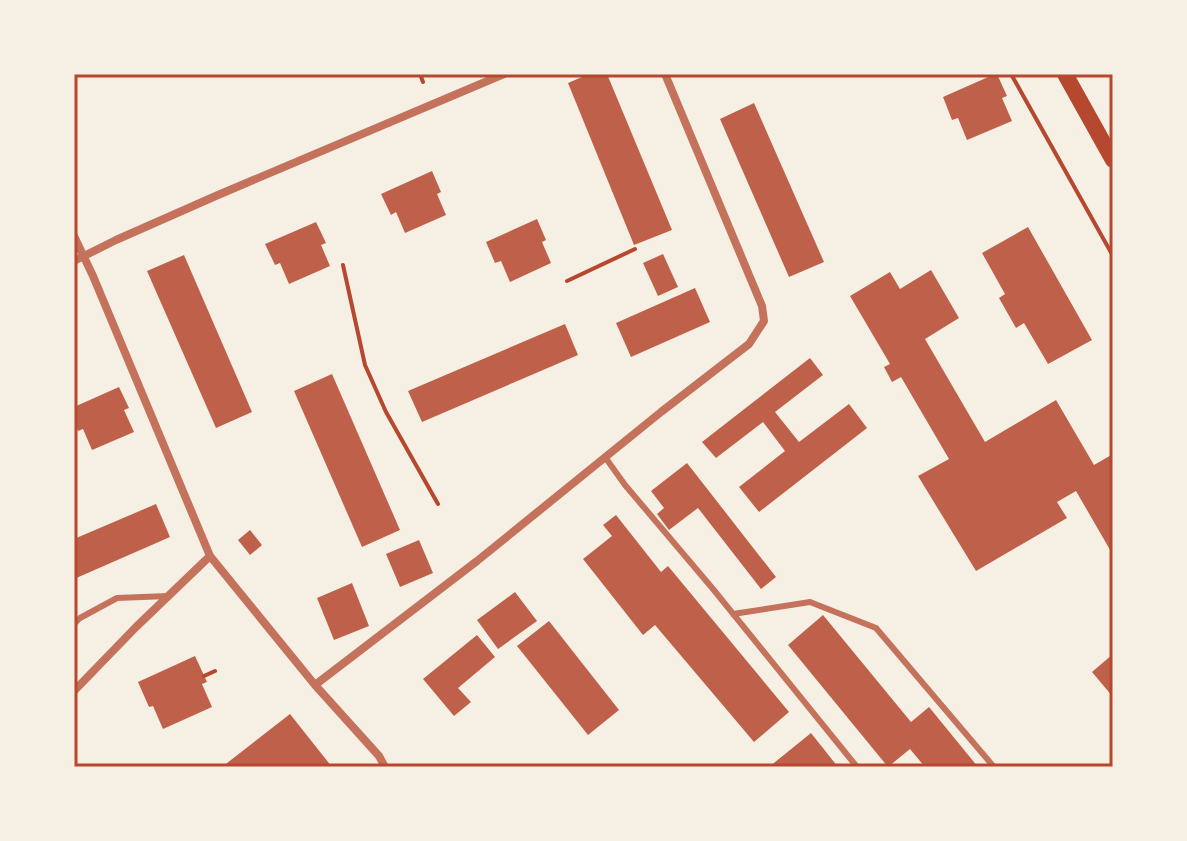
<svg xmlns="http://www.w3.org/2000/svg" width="1187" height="841" font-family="'Fira Sans Condensed',sans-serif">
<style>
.building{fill:#bf614a}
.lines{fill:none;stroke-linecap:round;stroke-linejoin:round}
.path{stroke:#b5482f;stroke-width:4}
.service{stroke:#c5725c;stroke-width:6}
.minor{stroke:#c5725c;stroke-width:8}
.secondary{stroke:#b5482f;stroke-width:16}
.neatline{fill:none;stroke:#b5482f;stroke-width:3}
</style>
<rect width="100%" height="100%" fill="#f6efe4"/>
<path class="building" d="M589,74H607L672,230L634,245L568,83Z
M995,74H997L1007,96L1002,98L1012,121L967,140L958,118L952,120L943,97Z
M754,103L824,262L789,277L720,119Z
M432,171L441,192L437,194L446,215L405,233L396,212L391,215L381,194Z
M537,219L546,240L542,242L551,263L510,282L501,261L495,263L486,242Z
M316,222L326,243L321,245L330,266L289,284L280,263L275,265L265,244Z
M1028,227L1092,340L1048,364L1024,323L1016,328L999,298L1005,294L982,253Z
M663,254L678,287L658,296L643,263Z
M184,255L252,412L216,428L147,271Z
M931,270L959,318L925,339L985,442L1056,400L1094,465L1113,454V555L1076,491L1057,502L1067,518L976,571L918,476L949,459L901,377L892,382L884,367L890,364L850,296L890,272L900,289Z
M695,288L710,322L631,357L616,323Z
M565,324L578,355L422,422L408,391Z
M810,358L823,375L775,412L799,442L849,404L867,428L759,512L739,487L785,451L763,422L716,458L702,442Z
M332,374L400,530L362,547L294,391Z
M119,387L129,408L124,410L134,432L92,450L83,429L78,431L74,421V407Z
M687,463L776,577L761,589L698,508L669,530L657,514L664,508L651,491Z
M156,504L170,537L74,579V539Z
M616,515L661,572L668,566L789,712L754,742L655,625L643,635L583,559L612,536L603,525Z
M250,530L262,545L250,555L238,540Z
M419,540L433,573L400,587L386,554Z
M352,583L369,626L334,640L317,598Z
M515,592L537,621L498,649L477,620Z
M823,615L911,722L929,707L978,767H925L910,749L888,767L788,645Z
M549,621L619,710L588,735L517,646Z
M477,635L495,657L458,688L471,702L454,716L423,679Z
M1113,654V697L1092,672Z
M195,656L207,682L202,684L212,707L163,729L153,706L149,707L138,682Z
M290,714L332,767H222Z
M811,733L838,767H769Z"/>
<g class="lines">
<path class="path" d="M420,74L423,82
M1011,74L1113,256
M343,265L365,365L386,412L438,504
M567,281L635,249
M204,676L215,671"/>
<path class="service" d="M605,457L625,485L713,589L857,767
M733,614L810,602L876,628L994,767
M74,624L80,618L117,598L168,596"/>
<path class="minor" d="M74,236L93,276L210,556L315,685L379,756L385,767
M74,261L116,240L218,195L504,74
M315,685L477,561L661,412L749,344L764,321L762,306L665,74
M74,691L136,627L210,556"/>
<path class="secondary" d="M1065,74L1113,160"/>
</g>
<rect width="1187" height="841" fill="none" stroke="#f6efe4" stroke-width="152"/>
<rect x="76" y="76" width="1035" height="689" class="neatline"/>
</svg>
